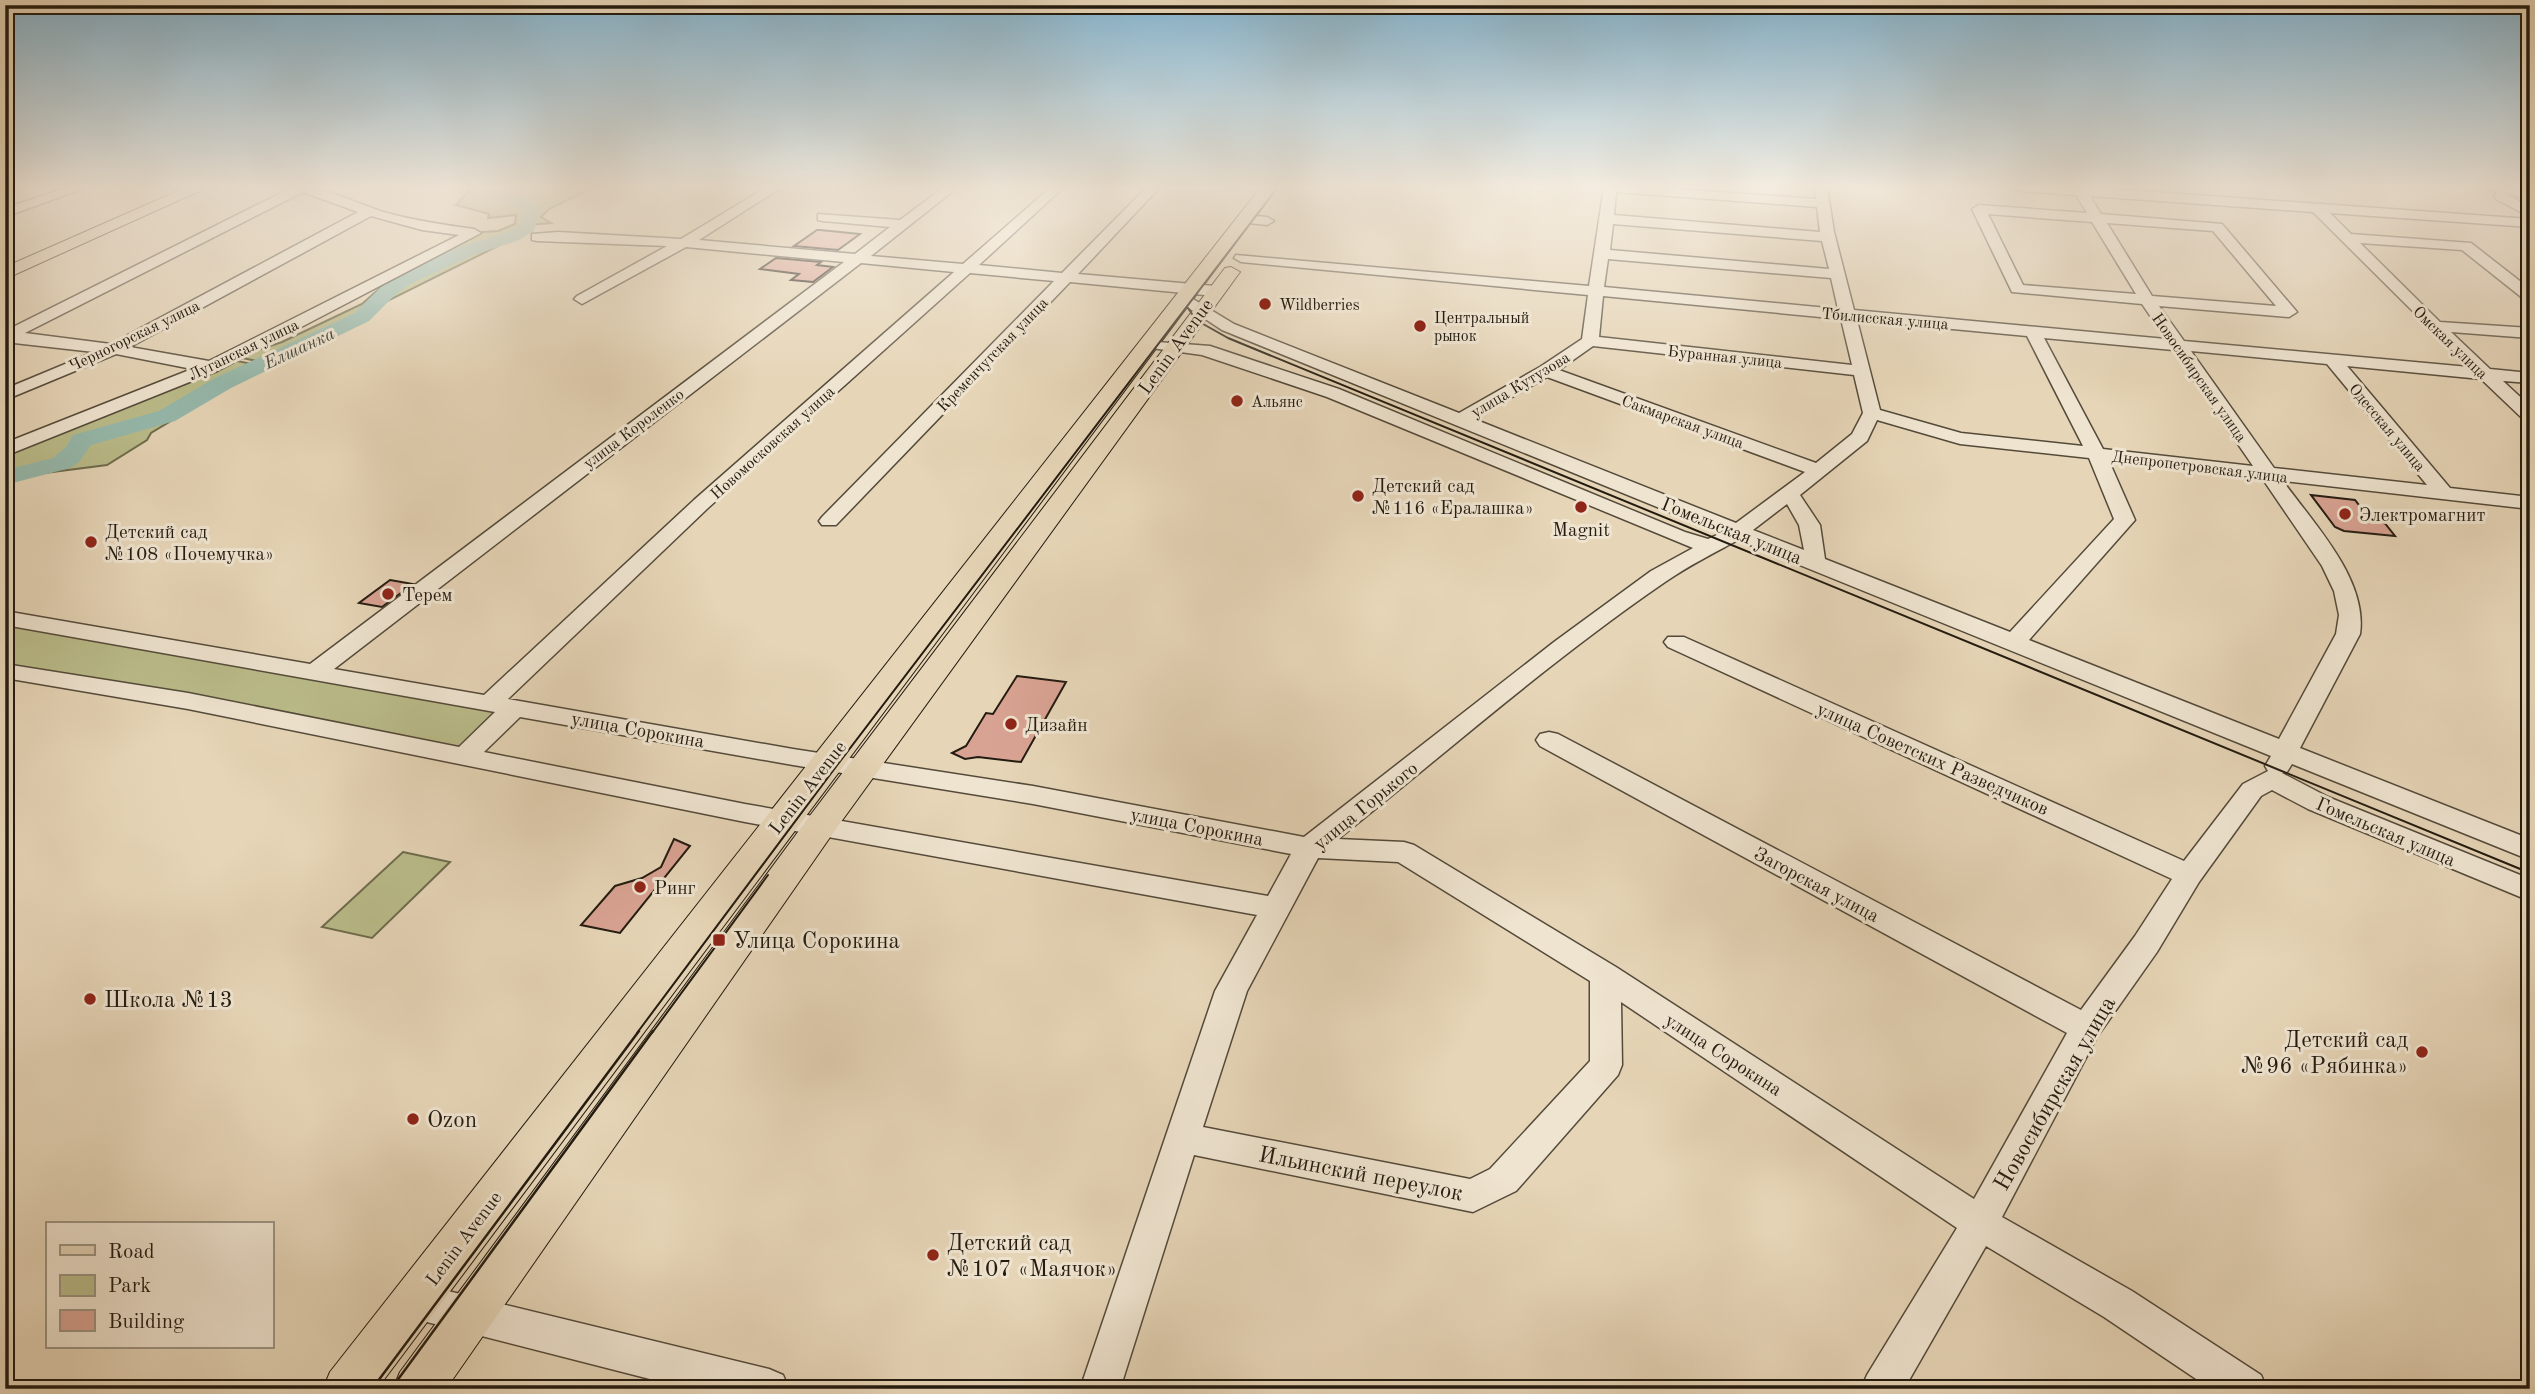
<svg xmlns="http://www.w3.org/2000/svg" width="2535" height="1394" font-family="'Old Standard TT',serif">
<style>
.green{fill:#babc8a;stroke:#6e6c4d;stroke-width:2}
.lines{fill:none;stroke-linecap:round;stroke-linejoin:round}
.river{fill:#96b9ac;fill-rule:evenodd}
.building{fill:#d9a393;stroke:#231b10;stroke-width:2}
.minor-casing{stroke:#544a3a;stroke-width:3}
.major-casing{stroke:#231b10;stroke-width:2}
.minor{fill:#efe4d0;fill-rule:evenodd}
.major{fill:#e6d5b7;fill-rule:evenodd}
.tram-far1{stroke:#231b10;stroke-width:2}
.tram{stroke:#231b10;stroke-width:2.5}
.poi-dot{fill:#8f2418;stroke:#efe4d0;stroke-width:2.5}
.labels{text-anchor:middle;stroke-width:6;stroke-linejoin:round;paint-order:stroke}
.far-poi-label{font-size:16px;fill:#231b10;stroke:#efe4d0;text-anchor:start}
.far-street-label{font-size:16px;fill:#231b10;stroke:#efe4d0}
.far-water-label{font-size:18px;font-style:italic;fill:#464a3f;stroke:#efe4d0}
.street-label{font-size:19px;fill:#231b10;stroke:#efe4d0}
.poi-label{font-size:19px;fill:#231b10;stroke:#efe4d0;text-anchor:start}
.near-poi-label{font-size:23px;fill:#231b10;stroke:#efe4d0;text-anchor:start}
.near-street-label{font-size:23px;fill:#231b10;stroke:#efe4d0}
</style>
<rect width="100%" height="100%" fill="#e6d5b7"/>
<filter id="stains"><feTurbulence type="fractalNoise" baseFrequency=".00286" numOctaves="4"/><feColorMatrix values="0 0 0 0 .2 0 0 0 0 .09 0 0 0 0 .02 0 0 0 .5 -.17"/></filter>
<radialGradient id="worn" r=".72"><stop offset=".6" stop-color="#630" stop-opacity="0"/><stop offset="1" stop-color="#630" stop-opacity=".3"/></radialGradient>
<path class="green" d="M473,187H573L588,190L549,209L541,217L551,223L528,225L521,229L524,233L359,315L306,349L266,363L238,357L282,342L362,304L389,280L482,232L498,231L515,224L516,215L488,218L489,214L456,205Z
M232,360L263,366L151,433L147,440L107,465L5,478V456Z
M5,618L515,707L465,756L5,671Z
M403,852L450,862L372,938L322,927Z"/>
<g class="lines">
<path class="river" d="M481,187H498L538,204L541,208L534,231L519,240L471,256L412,283L396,294L369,321L231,388L175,421L91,445L79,462L70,468L5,485V470L53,458L66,447L73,435L159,411L215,378L355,313L382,286L398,275L457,248L507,232L520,224L523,210L487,196Z"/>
</g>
<path class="building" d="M817,230H820L860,234L838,250L794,246Z
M776,258L821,262L817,265L833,267L813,282L791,280L799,274L760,269Z
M2311,495L2355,500L2370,519L2383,521L2395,536L2344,531L2335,527Z
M390,580L413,584L382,607L359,603Z
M1017,676L1066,682L1021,762L978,757L965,759L952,753L966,746L986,713L993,714Z
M674,839L690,846L620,933L581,925L615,886L642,878L661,867Z"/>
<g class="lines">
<defs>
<path id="minor" d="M69,187H87L5,217V208Z
M293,187C327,187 357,204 387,213C416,221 445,225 474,229L481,233L217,371L5,456V443L192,369L116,354L5,400V389L94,352L5,342V331ZM303,192L358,212L111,344L25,333ZM371,216L422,230L459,235L209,361L130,347Z
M767,187H782L699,240L855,254L890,227L823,221L818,220V214L900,220L944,187H958L871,256L963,264L1051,187H1064L979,265L1062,273L1147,187H1160L1078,274L1215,286L1223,291L1215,296L1070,282L836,525H822L819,521L822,517L1054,281L970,273L708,508L508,699L793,749L1033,786L1304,837L1554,642L1651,571L1693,548L1327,397L1202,355L1144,347L1142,344L1144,341L1210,346L1339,389L1685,532L1708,539L1721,533L1222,330L1175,299L1178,296H1188L1234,324L1459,413L1540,367L1582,339L1588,295L1241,262L1234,258L1236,255L1589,286L1604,187H1648L1816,199L1815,187H1827L1834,232L1854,310L2166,339L2142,304L2012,292L1972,209L1979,205L2087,213L2076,195L2018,191L2012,187H2084L2530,219V227L2330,213L2351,234L2471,243L2530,289V302L2525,300L2462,250L2360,243L2440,322L2530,328V338L2451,332L2490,369L2530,373V383L2503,381L2530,406V421L2524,420L2481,379L2347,366L2450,488L2530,497V509L2283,481C2313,523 2368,579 2360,634L2300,748L2530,839V860L2292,764L2287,772L2282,773L2328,797L2530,879V901L2308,809L2272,790L2261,796L2199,882L2157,952L2097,1037L2002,1217L2132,1291L2261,1375L2267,1389H2211L2104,1317L1986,1246L1904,1389H1861L1867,1375L1957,1228L1621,1002L1622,1065L1618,1075L1516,1191L1473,1212L1194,1155L1120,1389H1080L1215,991L1257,915L745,822L188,709L5,678V664L188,693L459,747L495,712L5,625V611L310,664L844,262L686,247L582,304L574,299L577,296L667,246L537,241L532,240V234L558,232L681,239ZM1616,192L1817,207L1820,232L1614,215ZM2090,196L2313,212L2469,367L2184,341L2159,306L2289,317L2297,312L2222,224L2101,214ZM1988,214L2092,222L2136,294L2023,285ZM2107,223L2213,231L2276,306L2152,296ZM1613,224L1822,241L1829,269L1610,250ZM1608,259L1831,278L1838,309L1604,287ZM861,263L954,272L694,500L484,695L334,669ZM1603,296L1841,319L1852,365L1599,337ZM1857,320L2027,336L2083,446L1961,433L1880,410ZM2044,338L2173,350L2253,466L2103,449ZM1593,346L1854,375L1863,413L1852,434L1816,463L1559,370ZM2191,351L2327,364L2427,485L2274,468ZM1547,377L1805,472L1736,523L1474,419ZM1877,420L1960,444L2089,458L2114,519L2010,632L1825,559L1820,525L1800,495L1867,441ZM2109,461L2262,478L2322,566L2334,591L2339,615L2336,634L2279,739L2029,640L2135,520ZM1787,504L1799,525L1804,550L1753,530ZM1738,540L2271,756L2265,766L2268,771L2243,784L2184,861L1684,637H1668L1664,642L1668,647L2172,879L2135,936L2081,1010L1558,734L1549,732L1540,734L1536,740L1540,746L2067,1033L1974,1199L1616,967L1414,845L1404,842L1338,839C1446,753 1551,660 1665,582C1688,566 1714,553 1738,540ZM520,717L793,765L1033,804L1291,854L1268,896L745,804L484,752ZM1318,858L1398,862L1590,981V1061L1490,1169L1470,1179L1203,1127L1247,991Z
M2500,187H2510L2508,195L2530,207V217L2496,199L2494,196Z
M1244,215L1267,217L1274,221L1267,225L1239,222V216Z
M415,1283L769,1369L783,1375L789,1389H689L415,1319L401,1314L396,1301L401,1288Z"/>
<path id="major" d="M187,187H208L5,279V267Z
M1261,187H1277L377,1389H323L330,1372Z
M2485,187L2530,189V199L2487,190Z
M1231,267L1240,272L1237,276L833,833L446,1389H393L400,1372L809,817L1225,268Z"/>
</defs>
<use href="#minor" class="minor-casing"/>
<use href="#major" class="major-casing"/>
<use href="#minor" class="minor"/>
<use href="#major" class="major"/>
<path class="tram-far1" d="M1188,308L1196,320L1228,338L2530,873
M637,1033L838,764L1278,187
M652,1033L768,875"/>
<path class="tram" d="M372,1389L639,1031
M391,1389L653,1031"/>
</g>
<linearGradient id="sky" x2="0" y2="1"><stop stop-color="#87b6d0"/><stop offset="0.49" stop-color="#f4ecdf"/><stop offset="1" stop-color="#f4ecdf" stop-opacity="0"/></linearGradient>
<rect width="2535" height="382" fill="url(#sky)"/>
<g class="poi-dot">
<circle cx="1265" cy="304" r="7"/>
<circle cx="1420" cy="326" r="7"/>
<circle cx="1237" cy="401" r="7"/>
<circle cx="1358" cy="496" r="7"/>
<circle cx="1581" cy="507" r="7"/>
<circle cx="2345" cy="514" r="7"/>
<circle cx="91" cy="542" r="7"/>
<circle cx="388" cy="594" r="7"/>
<circle cx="1011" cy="724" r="7"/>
<circle cx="640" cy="887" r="7"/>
<rect x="712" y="933" width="14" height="14" rx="3.5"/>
<circle cx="90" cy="999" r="7"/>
<circle cx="2422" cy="1052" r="7"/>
<circle cx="413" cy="1119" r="7"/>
<circle cx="933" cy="1255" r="7"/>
</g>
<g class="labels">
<g class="far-poi-label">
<text x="1279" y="310">Wildberries</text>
<text x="1434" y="323">Центральный<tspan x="1434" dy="18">рынок</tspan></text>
<text x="1251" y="407">Альянс</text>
</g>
<g class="far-street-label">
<text transform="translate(1885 318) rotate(5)" y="6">Тбилисская улица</text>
<text transform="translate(134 335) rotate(-26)" y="6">Черногорская улица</text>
<text transform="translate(2451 342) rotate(44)" y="6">Омская улица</text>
<text transform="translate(243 349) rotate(-26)" y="6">Луганская улица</text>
<text transform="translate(992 354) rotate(-46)" y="6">Кременчугская улица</text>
<text transform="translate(1725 356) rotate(6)" y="6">Буранная улица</text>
<text transform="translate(2200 377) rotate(55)" y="6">Новосибирская улица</text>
<text transform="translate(1520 384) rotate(-31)" y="6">улица Кутузова</text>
<text transform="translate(1683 421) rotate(20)" y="6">Сакмарская улица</text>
<text transform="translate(2388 427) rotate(50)" y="6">Одесская улица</text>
<text transform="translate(633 428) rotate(-37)" y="6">улица Короленко</text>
<text transform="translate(772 442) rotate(-42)" y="6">Новомосковская улица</text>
<text transform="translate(2200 466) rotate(7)" y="6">Днепропетровская улица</text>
</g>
<g class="far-water-label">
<text transform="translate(299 348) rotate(-25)" y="6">Елшанка</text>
</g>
<g class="street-label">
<text transform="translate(1175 346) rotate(-54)" y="7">Lenin Avenue</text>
<text transform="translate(1732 530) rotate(22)" y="7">Гомельская улица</text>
<text transform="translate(638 729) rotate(10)" y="7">улица Сорокина</text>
<text transform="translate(1933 758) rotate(24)" y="7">улица Советских Разведчиков</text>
<text transform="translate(807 787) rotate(-52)" y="7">Lenin Avenue</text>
<text transform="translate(1365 805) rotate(-39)" y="7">улица Горького</text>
<text transform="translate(1197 826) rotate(11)" y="7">улица Сорокина</text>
<text transform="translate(2386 831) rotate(23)" y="7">Гомельская улица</text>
<text transform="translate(1817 884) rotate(28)" y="7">Загорская улица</text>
<text transform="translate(1724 1054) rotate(33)" y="7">улица Сорокина</text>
<text transform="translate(463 1238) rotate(-53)" y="7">Lenin Avenue</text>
</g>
<g class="poi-label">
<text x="1372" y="492">Детский сад<tspan x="1372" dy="22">№116 «Ералашка»</tspan></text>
<text x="2359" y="521">Электромагнит</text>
<text x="1581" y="536" text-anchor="middle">Magnit</text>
<text x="105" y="538">Детский сад<tspan x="105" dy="22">№108 «Почемучка»</tspan></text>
<text x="402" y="601">Терем</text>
<text x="1025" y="731">Дизайн</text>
<text x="654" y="894">Ринг</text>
</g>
<g class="near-poi-label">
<text x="733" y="948">Улица Сорокина</text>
<text x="104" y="1007">Школа №13</text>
<text x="2408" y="1047" text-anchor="end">Детский сад<tspan x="2408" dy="26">№96 «Рябинка»</tspan></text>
<text x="427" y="1127">Ozon</text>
<text x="947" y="1250">Детский сад<tspan x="947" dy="26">№107 «Маячок»</tspan></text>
</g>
<g class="near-street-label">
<text transform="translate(2054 1093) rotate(-60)" y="8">Новосибирская улица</text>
<text transform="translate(1361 1173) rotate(11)" y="8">Ильинский переулок</text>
</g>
</g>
<rect width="2535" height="1394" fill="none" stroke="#e6d5b7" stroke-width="28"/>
<rect x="7" y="7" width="2521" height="1380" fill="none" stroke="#231b10" stroke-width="3.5"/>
<rect x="14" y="14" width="2507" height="1366" fill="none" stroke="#231b10" stroke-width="2"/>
<rect x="46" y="1222" width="228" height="126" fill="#efe4d0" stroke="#9d9483" stroke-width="2"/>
<rect x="60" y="1245" width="35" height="10" fill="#e6d5b7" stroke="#9d9483" stroke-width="2"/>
<text x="108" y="1258" font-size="21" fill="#231b10">Road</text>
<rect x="60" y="1275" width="35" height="21" fill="#babc8a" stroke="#9d9483" stroke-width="2"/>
<text x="108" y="1292" font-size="21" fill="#231b10">Park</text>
<rect x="60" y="1310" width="35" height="21" fill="#d9a393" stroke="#9d9483" stroke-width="2"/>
<text x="108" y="1328" font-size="21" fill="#231b10">Building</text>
<rect width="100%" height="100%" filter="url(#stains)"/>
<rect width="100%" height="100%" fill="url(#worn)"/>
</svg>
